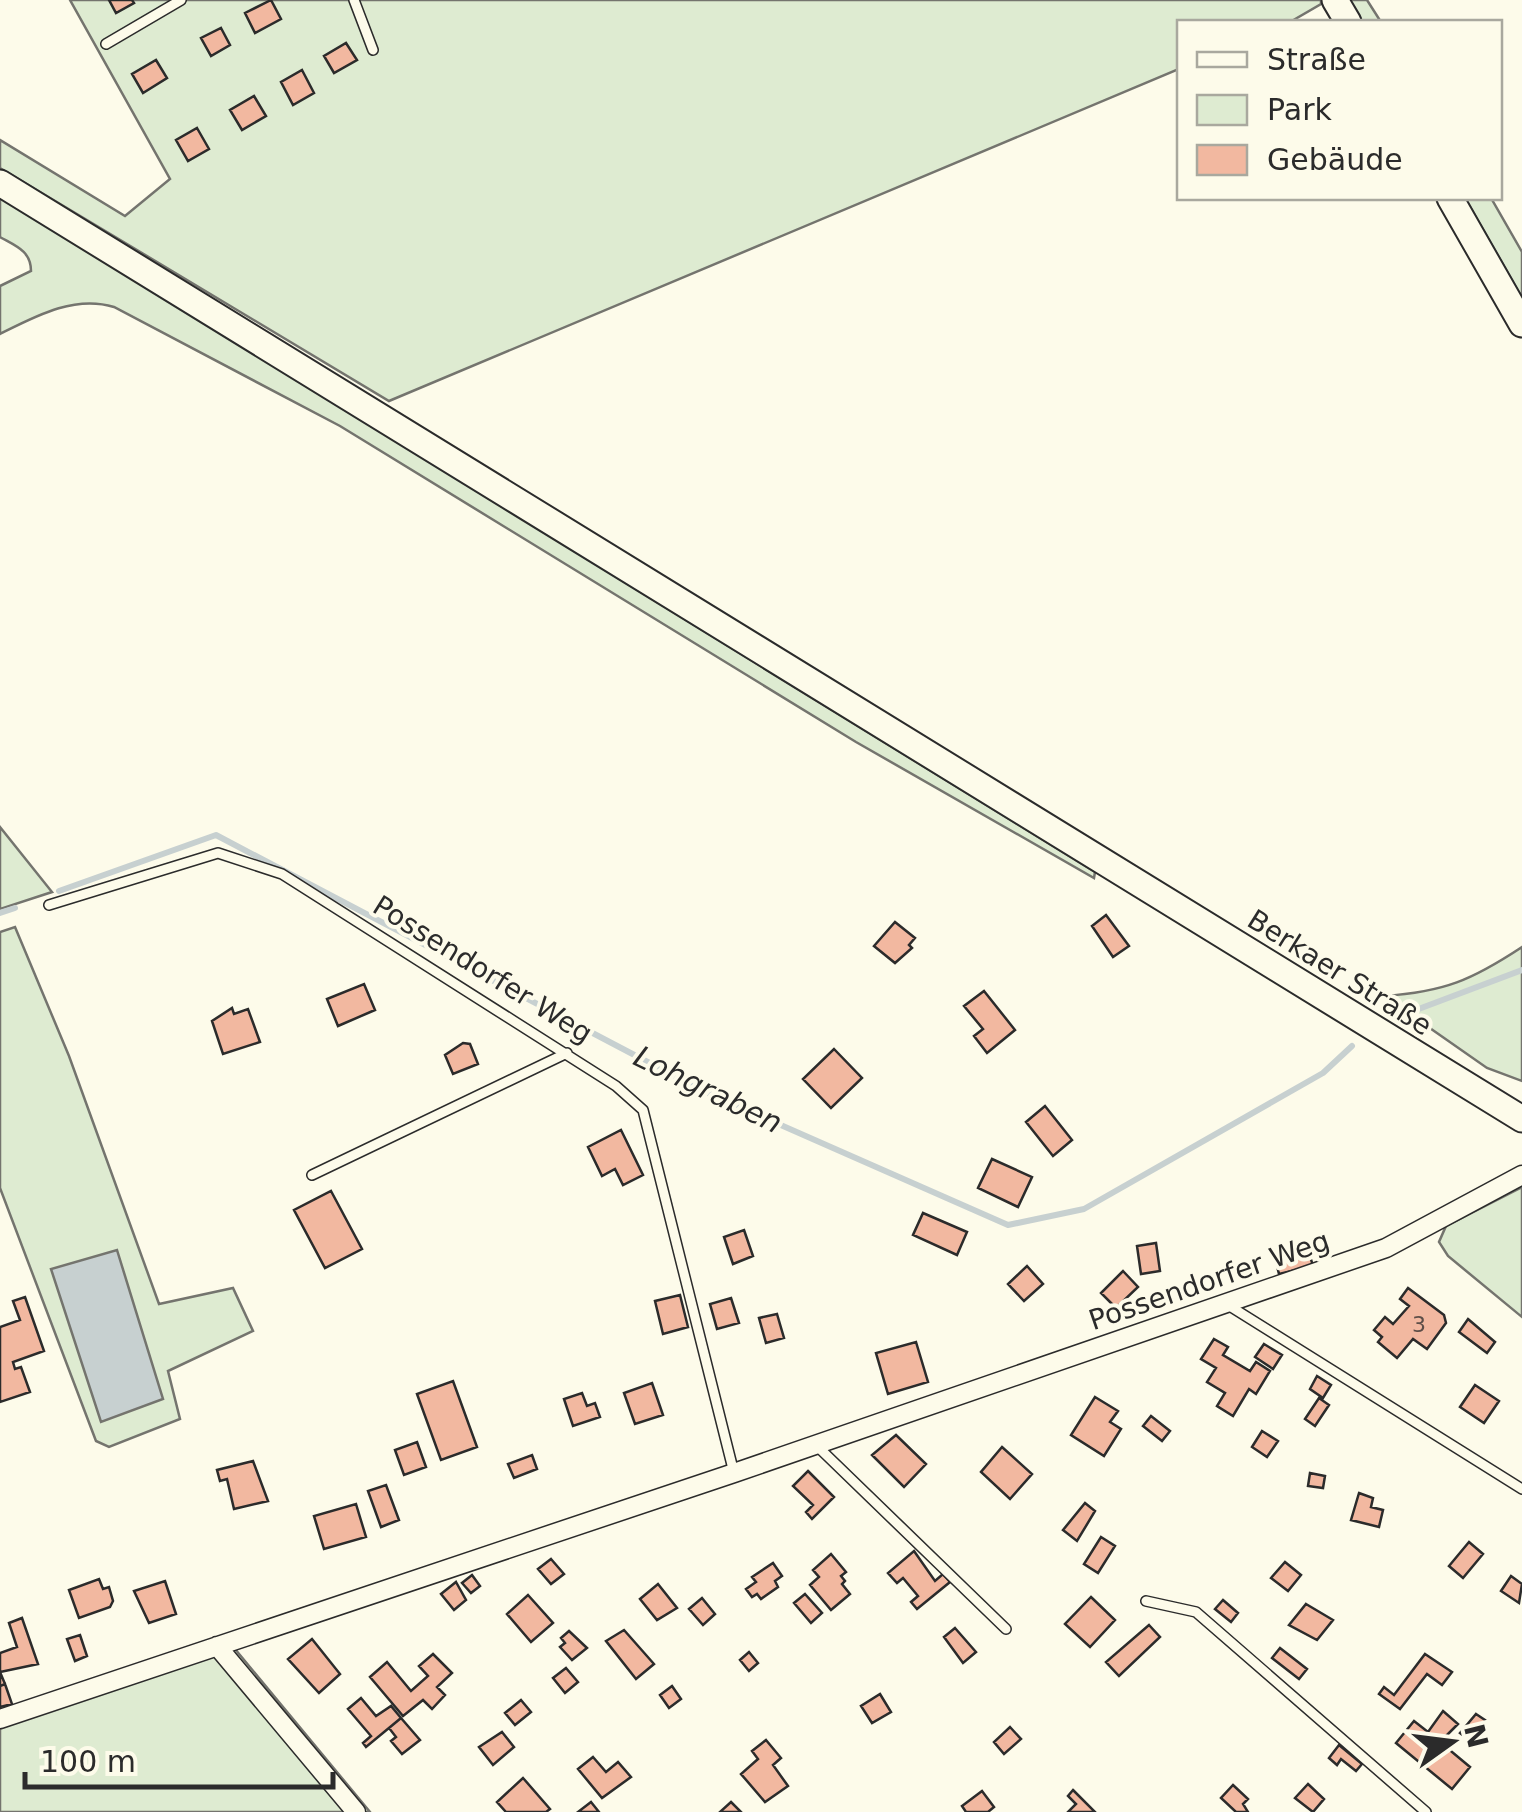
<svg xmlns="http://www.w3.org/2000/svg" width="1522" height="1812" font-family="'DejaVu Sans',sans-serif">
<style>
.green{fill:#deebd1;stroke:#74746e;stroke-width:2.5}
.water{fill:#c7d0d0;stroke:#74746e;stroke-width:2.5}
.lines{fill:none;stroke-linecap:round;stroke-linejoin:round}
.stream{stroke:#c7d0d0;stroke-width:6}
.building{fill:#f2b8a0;stroke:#2b2b2b;stroke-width:2.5}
.lane-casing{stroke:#2b2b2b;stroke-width:12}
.street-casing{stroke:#2b2b2b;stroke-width:21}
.secondary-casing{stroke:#2b2b2b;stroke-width:29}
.lane{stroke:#fdfbea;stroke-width:9}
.street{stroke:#fdfbea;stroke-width:18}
.secondary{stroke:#fdfbea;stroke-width:25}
.labels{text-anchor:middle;stroke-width:8;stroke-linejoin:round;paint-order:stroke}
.number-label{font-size:22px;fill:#5d4e48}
.street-label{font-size:28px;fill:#2b2b2b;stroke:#fdfbea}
.water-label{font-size:30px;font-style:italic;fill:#2b2b2b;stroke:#fdfbea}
</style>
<rect width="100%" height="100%" fill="#fdfbea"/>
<path class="green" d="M70,0H1321V4L1290,22H1180L1179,69L389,401L0,168V140L125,216L170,179Z
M1347,0H1367L1381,22H1361Z
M0,197L1095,872L1094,878L856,742L340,426L114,307C74,295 36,316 0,334V286L31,271C31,251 16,246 0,237Z
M1465,198H1491L1522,252V298Z
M0,827L52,892L0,909Z
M15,927L69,1056L159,1304L233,1288L253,1331L168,1371L180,1419L109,1447L96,1441L0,1188V932Z
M1522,947V1081L1487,1068L1384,996C1444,992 1472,980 1522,947Z
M1522,1187V1317L1448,1256L1439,1242L1446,1226Z
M235,1649L370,1812H0V1725Z"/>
<path class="water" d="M117,1250L163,1399L101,1422L51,1269Z"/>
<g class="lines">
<path class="stream" d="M59,891L216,835L701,1090L1008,1225L1084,1209L1323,1073L1352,1046
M0,913L15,908
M1408,1013L1522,970"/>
</g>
<path class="building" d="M109,0H132L134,3L116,13Z
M271,0L281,19L255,33L245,13Z
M221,28L230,45L211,56L201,38Z
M346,43L357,60L334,73L324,56Z
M156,60L167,78L143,93L132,74Z
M302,70L314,93L293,105L281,82Z
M254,96L266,116L242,130L230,110Z
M197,128L209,149L188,161L176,140Z
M1106,915L1129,946L1113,957L1092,926Z
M895,922L915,938L909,945L912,948L895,963L874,946Z
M364,984L375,1010L338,1026L327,999Z
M984,991L1015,1030L987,1053L974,1036L983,1029L964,1006Z
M232,1008L234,1014L248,1009L260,1042L223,1054L212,1021Z
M463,1043L470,1044L478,1064L453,1074L445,1055Z
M834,1049L862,1078L831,1108L803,1079Z
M1045,1106L1072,1140L1053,1156L1026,1122Z
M621,1130L643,1175L623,1185L615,1169L602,1176L588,1147Z
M992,1159L1032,1177L1018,1207L978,1188Z
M331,1191L362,1249L325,1268L294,1210Z
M923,1213L967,1232L957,1255L913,1235Z
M744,1230L753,1256L733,1264L724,1237Z
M1156,1243L1160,1271L1141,1274L1137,1246Z
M1307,1246L1313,1266L1279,1274L1274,1254Z
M1027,1266L1043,1284L1024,1301L1008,1284Z
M1123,1271L1138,1287L1116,1308L1101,1293Z
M1408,1288L1444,1315L1446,1323L1427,1349L1413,1339L1397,1358L1378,1342L1382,1337L1374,1330L1385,1317L1393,1324L1409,1306L1400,1299Z
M680,1295L688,1327L663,1334L655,1301Z
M25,1297L44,1351L13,1362L15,1369L21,1367L30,1392L0,1402V1327L20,1320L13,1301Z
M731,1298L739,1323L717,1329L710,1304Z
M777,1314L784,1338L766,1343L759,1318Z
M1468,1319L1495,1342L1487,1353L1459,1332Z
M1214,1339L1228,1347L1223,1355L1250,1371L1256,1362L1270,1371L1256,1394L1249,1389L1233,1416L1217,1406L1225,1393L1207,1382L1216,1368L1201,1359Z
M916,1342L928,1382L888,1394L876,1353Z
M1264,1344L1282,1355L1273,1369L1255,1357Z
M1317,1376L1331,1385L1323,1398L1310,1389Z
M453,1381L477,1447L441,1460L417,1394Z
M652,1383L663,1415L635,1424L624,1393Z
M1475,1385L1499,1401L1484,1423L1460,1407Z
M582,1393L587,1406L595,1403L600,1417L573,1426L564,1399Z
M1095,1397L1118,1411L1110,1422L1121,1429L1104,1456L1071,1435Z
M1319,1398L1329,1405L1315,1426L1305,1419Z
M1151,1416L1170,1431L1162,1441L1143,1426Z
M1262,1431L1278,1441L1267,1457L1252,1447Z
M896,1435L926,1464L904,1487L872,1455Z
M417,1442L426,1467L404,1475L395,1450Z
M1002,1447L1032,1474L1010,1499L981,1472Z
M532,1455L537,1469L514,1478L508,1464Z
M253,1461L268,1501L234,1509L227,1479L220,1481L217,1470Z
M808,1471L834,1497L812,1519L806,1512L813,1505L793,1486Z
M1310,1473L1325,1476L1323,1488L1308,1486Z
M386,1485L399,1520L381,1527L368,1491Z
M1359,1493L1373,1498L1371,1507L1383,1510L1379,1527L1351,1520Z
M1085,1503L1095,1511L1077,1541L1063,1530Z
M356,1504L366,1537L324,1549L314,1516Z
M1101,1537L1115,1546L1098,1573L1084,1564Z
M1469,1542L1483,1554L1463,1578L1449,1566Z
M914,1551L935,1581L943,1574L950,1582L917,1609L911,1602L918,1596L903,1578L897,1583L888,1573Z
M831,1554L846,1572L841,1576L845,1581L842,1584L850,1594L831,1610L810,1585L819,1577L813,1570Z
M551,1559L564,1574L551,1584L538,1569Z
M1285,1562L1301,1575L1288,1591L1271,1578Z
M773,1563L782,1576L775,1581L778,1587L761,1599L757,1594L752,1597L746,1589L756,1582L752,1577Z
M472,1575L480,1586L471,1593L462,1583Z
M1511,1576L1522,1584L1519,1603L1501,1591Z
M99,1579L103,1589L109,1587L113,1601L110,1607L79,1618L69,1590Z
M165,1581L176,1614L149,1623L134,1591Z
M456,1582L466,1600L454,1610L441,1594Z
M658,1584L677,1608L657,1620L640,1599Z
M805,1594L822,1613L811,1623L794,1603Z
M528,1595L553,1623L531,1642L507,1614Z
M1091,1597L1115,1620L1090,1647L1065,1624Z
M702,1598L715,1614L703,1625L689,1609Z
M1223,1600L1238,1613L1231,1622L1215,1609Z
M1306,1604L1333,1620L1317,1640L1289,1625Z
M22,1618L38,1664L0,1672L5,1684L0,1686V1653L17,1647L9,1623Z
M1149,1625L1160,1637L1119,1676L1106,1662Z
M955,1628L976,1652L963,1663L944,1637Z
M624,1630L654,1664L636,1679L606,1641Z
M569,1631L587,1648L572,1660L560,1647L565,1643L561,1638Z
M80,1635L87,1656L75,1661L67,1639Z
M312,1639L340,1674L319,1693L288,1659Z
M1280,1648L1307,1669L1299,1679L1272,1658Z
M749,1652L758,1663L749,1671L740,1660Z
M433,1654L452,1673L437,1687L445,1695L432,1709L423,1700L403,1716L370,1677L387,1662L411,1691L428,1676L419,1666Z
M1425,1654L1452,1672L1442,1685L1427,1674L1400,1709L1379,1694L1384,1687L1394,1695Z
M566,1668L578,1682L565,1693L553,1678Z
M5,1684L12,1704L0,1707V1686Z
M672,1686L681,1699L669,1708L660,1695Z
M880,1694L891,1712L872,1723L861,1706Z
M361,1698L376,1716L391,1706L401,1718L366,1747L363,1743L371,1736L348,1709Z
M521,1700L531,1712L515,1725L505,1713Z
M1443,1711L1458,1724L1440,1742L1470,1767L1452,1789L1396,1743L1414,1721L1428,1732Z
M1476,1714L1485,1720L1469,1740L1460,1733Z
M401,1718L420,1740L402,1754L391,1741L396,1737L389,1728Z
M1010,1727L1021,1739L1004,1754L994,1742Z
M502,1732L514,1747L493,1765L479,1747Z
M766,1740L781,1758L773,1765L788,1786L765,1802L741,1774L758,1759L752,1751Z
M1339,1745L1362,1764L1356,1771L1341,1759L1337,1765L1329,1758Z
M593,1757L606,1772L618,1762L631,1777L602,1798L578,1769Z
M523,1778L550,1809L546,1812H506L497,1802Z
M1308,1784L1324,1799L1313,1812L1295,1798Z
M1233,1785L1248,1799L1243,1804L1248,1812H1236L1221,1798Z
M1073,1790L1095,1812H1068L1076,1804L1068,1796Z
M982,1791L994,1807L988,1812H966L962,1806Z
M591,1802L599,1812H578Z
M731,1802L741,1812H720Z"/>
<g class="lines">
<defs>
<path id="lane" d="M354,0L373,50
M106,44L181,0
M49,905L218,853L282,874L616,1086L643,1110L734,1473
M312,1175L567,1053
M1228,1305L1522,1489
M816,1445L1006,1629
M1146,1601L1196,1612L1426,1812"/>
<path id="street" d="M217,1646L356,1812
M0,1719L734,1473L1386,1248L1522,1175"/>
<path id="secondary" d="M1335,0L1348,22
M0,183L1522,1119
M1450,198L1522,324"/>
</defs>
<use href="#lane" class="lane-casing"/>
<use href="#street" class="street-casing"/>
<use href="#secondary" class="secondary-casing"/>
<use href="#lane" class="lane"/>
<use href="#street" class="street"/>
<use href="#secondary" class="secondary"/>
</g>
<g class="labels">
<g class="number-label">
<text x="1419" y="1332">3</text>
</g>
<g class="street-label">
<text transform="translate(483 969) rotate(32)" y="10">Possendorfer Weg</text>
<text transform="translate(1340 972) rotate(32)" y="10">Berkaer Straße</text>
<text transform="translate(1209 1280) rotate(-19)" y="10">Possendorfer Weg</text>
</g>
<g class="water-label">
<text transform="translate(708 1090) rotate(26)" y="10">Lohgraben</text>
</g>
</g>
<rect x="1177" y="20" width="325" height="180" fill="#fdfbea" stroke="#a9a89e" stroke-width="2.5"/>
<rect x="1197" y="52" width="50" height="15" fill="#fdfbea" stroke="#a9a89e" stroke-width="2.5"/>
<text x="1267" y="70" font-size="30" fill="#2b2b2b">Straße</text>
<rect x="1197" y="95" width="50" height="30" fill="#deebd1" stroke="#a9a89e" stroke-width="2.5"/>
<text x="1267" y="120" font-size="30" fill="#2b2b2b">Park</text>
<rect x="1197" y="145" width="50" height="30" fill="#f2b8a0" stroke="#a9a89e" stroke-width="2.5"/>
<text x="1267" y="170" font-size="30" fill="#2b2b2b">Gebäude</text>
<g transform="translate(1452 1742) rotate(76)" stroke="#fdfbea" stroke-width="8" paint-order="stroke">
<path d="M0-8L18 38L0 25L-18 38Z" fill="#2b2b2b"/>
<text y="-15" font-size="28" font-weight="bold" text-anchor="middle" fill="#2b2b2b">N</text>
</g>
<path d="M25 1772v15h308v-15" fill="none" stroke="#2b2b2b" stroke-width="5"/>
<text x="40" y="1772" font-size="30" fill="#2b2b2b" stroke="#fdfbea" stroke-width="8" paint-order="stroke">100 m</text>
</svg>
